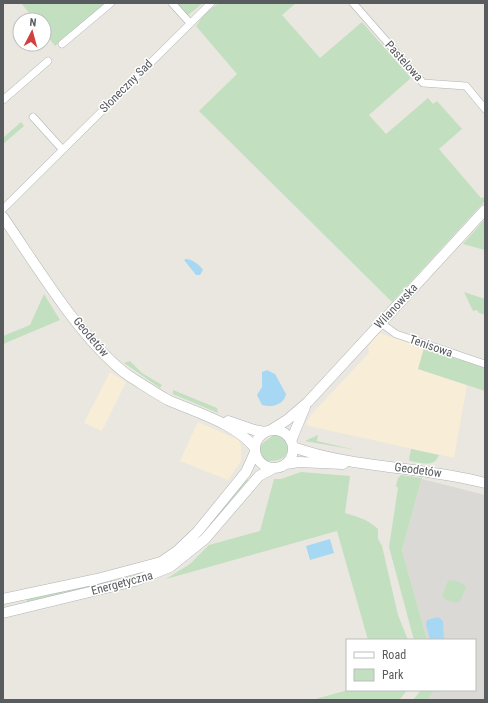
<svg xmlns="http://www.w3.org/2000/svg" width="488" height="703" font-family="'Roboto Condensed',sans-serif">
<style>
.commercial{fill:#f8eed7}
.industrial{fill:#dbd9d5}
.green{fill:#c2dfbf}
.water{fill:#a7d8f3}
.lines{fill:none;stroke-linecap:round;stroke-linejoin:round}
.street-casing{stroke:#b1b3b6;stroke-width:8}
.secondary-casing{stroke:#b0b3b6;stroke-width:11}
.street{stroke:#fff;stroke-width:7}
.secondary{stroke:#fff;stroke-width:10}
.labels{text-anchor:middle;stroke-width:3;stroke-linejoin:round;paint-order:stroke}
.street-label{font-size:12px;fill:#595c5f;stroke:#fff}
</style>
<rect width="100%" height="100%" fill="#eae7e0"/>
<path class="commercial" d="M379,333L424,348L418,369L467,385L454,458L309,426L306,423L311,415L369,353L368,347Z
M110,372L126,382L102,431L84,423Z
M198,422L239,440L241,445V461L228,480L180,461Z"/>
<path class="industrial" d="M422,479L485,495V700H427L435,690H475V640H427L402,550Z"/>
<path class="green" d="M21,3H107L55,46L44,32V20H35Z
M176,3H203L187,16Z
M219,3H296L282,15L320,58L362,22L411,78L369,115L386,134L428,98L433,104L437,101L462,129L439,149L481,198L485,197V201L392,302L199,111L237,74L196,26L205,13Z
M21,122L24,126L3,144V138Z
M485,219V250L463,244Z
M464,292L485,299V315L479,313L477,310L473,311Z
M44,294L60,320L3,344V336L30,325Z
M424,348L485,368V391L418,369Z
M130,361L142,373L162,385L160,388L124,363Z
M173,390L217,408L218,413L173,394Z
M275,433C287,435 294,448 284,457C277,463 270,459 263,463L259,459C255,443 266,443 275,433Z
M318,435L317,441L356,450L305,441Z
M411,449L439,455C434,468 422,463 410,461L409,460Z
M301,472L350,476L345,513C358,517 367,519 378,529V539L382,546L398,615L408,640H368L337,531L166,579L190,564L209,545L260,531L274,479H281Z
M401,475L422,478L402,550L427,640H414L389,547L398,488L396,486L398,478Z
M246,479L248,480L200,538L184,553L166,565L132,577L26,603L28,597C75,586 137,584 177,556C204,536 226,505 246,479Z
M454,580L463,584L466,587L460,601L456,603L445,599L442,596L448,581Z
M348,690H407L401,698L396,700H312Z
M421,690H435L427,700H413Z"/>
<path class="water" d="M186,259C192,259 200,265 203,270L200,275H196L184,260Z
M267,370L275,374L286,394C284,405 271,408 262,405L257,395L262,387V372Z
M330,539L334,553L310,560L306,546Z
M438,617L443,621L444,640H430L426,625L427,620Z"/>
<g class="lines">
<defs>
<path id="street" d="M172,3L190,23
M353,3L423,83L466,86L485,109
M62,44L111,3
M3,100L48,61
M33,117L62,149
M3,209L211,3
M381,323L396,334L485,364"/>
<path id="secondary" d="M3,217C37,266 81,341 129,376C142,384 155,393 168,400C197,413 235,423 255,448
M228,421L254,430L265,432
M271,430L287,420L308,402L485,210
M255 449a19 19 0 1 1 38 0a19 19 0 1 1-38 0Z
M291,441L305,407
M293,447C354,469 422,466 485,483
M286,464L299,462L343,464
M3,599L97,579L161,562L177,551L198,531L246,472L255,452
M3,613L135,581L170,567L205,539L259,476L274,468"/>
</defs>
<use href="#street" class="street-casing"/>
<use href="#secondary" class="secondary-casing"/>
<use href="#street" class="street"/>
<use href="#secondary" class="secondary"/>
</g>
<g class="labels">
<g class="street-label">
<text transform="translate(404 61) rotate(48)" y="4">Pastelowa</text>
<text transform="translate(126 86) rotate(-45)" y="4">Słoneczny Sad</text>
<text transform="translate(396 306) rotate(-47)" y="4">Wilanowska</text>
<text transform="translate(91 337) rotate(50)" y="4">Geodetów</text>
<text transform="translate(431 346) rotate(19)" y="4">Tenisowa</text>
<text transform="translate(418 470) rotate(8)" y="4">Geodetów</text>
<text transform="translate(122 583) rotate(-15)" y="4">Energetyczna</text>
</g>
</g>
<rect width="488" height="703" fill="none" stroke="#595c5f" stroke-width="8"/>
<rect x="346" y="639" width="130" height="52" fill="#ffffff" stroke="#bdbebf"/>
<rect x="354" y="652" width="20" height="6" fill="#ffffff" stroke="#bdbebf"/>
<text x="382" y="659" font-size="12" fill="#595c5f">Road</text>
<rect x="354" y="669" width="20" height="12" fill="#c2dfbf" stroke="#bdbebf"/>
<text x="382" y="679" font-size="12" fill="#595c5f">Park</text>
<g transform="translate(32 32) rotate(6)"><circle r="19" fill="#ffffff" stroke="#bdbebf"/>
<path d="M0-3L7 15L0 10L-7 15Z" fill="#d13f40"/>
<text y="-6" font-size="11" font-weight="bold" text-anchor="middle" fill="#595c5f">N</text>
</g>
</svg>
